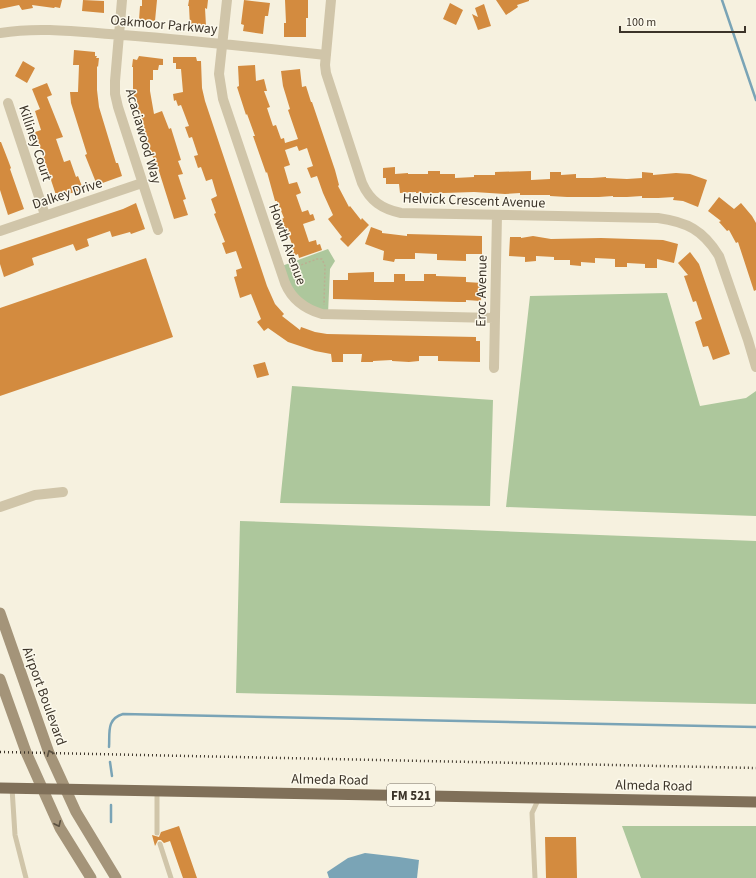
<svg xmlns="http://www.w3.org/2000/svg" width="756" height="878" font-family="'Source Sans 3',sans-serif">
<style>
.green{fill:#adc79c}
.water{fill:#7aa4b6}
.lines{fill:none;stroke-linecap:round;stroke-linejoin:round}
.stream{stroke:#7aa4b6;stroke-width:2.5}
.building{fill:#d38b3f}
.path{stroke:#bcaf92;stroke-width:1.5;stroke-dasharray:2 2;stroke-linecap:butt}
.service{stroke:#d0c5a9;stroke-width:5}
.minor{stroke:#d0c5a9;stroke-width:10}
.secondary{stroke:#a49479;stroke-width:11}
.primary{stroke:#807059;stroke-width:11}
.rail{stroke:#3c3429;stroke-width:2.5;stroke-dasharray:1 3;stroke-linecap:butt}
.oneway{stroke:#5b5141}
.labels{text-anchor:middle;stroke-width:3;stroke-linejoin:round;paint-order:stroke}
.shield{fill:#fcf9ec;stroke:#766f64;stroke-width:1}
.shield-label{font-size:13px;font-weight:bold;fill:#3c3429}
.street-label{font-size:14px;fill:#3c3429;stroke:#fcf9ec}
</style>
<rect width="100%" height="100%" fill="#f6f1df"/>
<path class="green" d="M328,249L335,261L330,269L328,314L302,305L279,267Z
M667,293L700,406L746,398L756,391V516L506,507L530,296Z
M292,386L493,400L490,506L280,503Z
M240,521L756,541V704L236,693Z
M622,826H756V878H641Z"/>
<path class="water" d="M365,853L399,857L419,860L417,878H329L327,872L348,858Z"/>
<g class="lines">
<path class="stream" d="M722,0L756,100
M109,747C110,733 106,719 123,714L756,727
M110,762L112,776
M111,822V805"/>
</g>
<path class="building" d="M0,0H62L60,8L55,7L54,8L32,5L33,8L22,10L19,5L0,9Z
M83,0L104,1V13L82,11Z
M142,0H157L155,21L139,20L140,6H142Z
M189,0H208L207,9L205,8L206,26H190L189,6H188Z
M244,0L270,3L268,16H265L263,34L243,31L244,25L241,24Z
M285,0H308V18H306V37H284V23H286Z
M496,0H529V1L517,5L518,7L506,15Z
M450,3L463,10L456,25L443,19Z
M484,4L491,26L478,30L472,14L478,17L475,8Z
M74,50L95,52V56H97L96,58H99L98,67L97,66V90L99,107L116,163H118L122,176L97,185L85,155L87,154L71,103L70,92H78L79,65H73Z
M139,56L163,59V65H159L158,70H153V80H150V91L154,114L162,111L169,129L171,128L181,160L178,161L183,174L178,175L186,199L183,200L188,215L174,219L158,168L150,151L137,112L133,92V67H132L133,59L137,60Z
M173,57H196L197,61H201L202,88L205,101L267,286L275,304L284,314L282,316L300,330L301,327L315,332L327,334L476,337V341H480V362L438,361V356H419V361L409,362L392,361V360L373,361V362H361L362,354H343V362H332L331,354L315,351L288,342L268,328L264,331L257,322L261,319L251,294L240,298L234,277L237,276L236,270L242,268L236,251L226,254L222,243L225,242L214,214L216,213L211,199L217,196L212,179L206,181L201,167L198,168L194,156L198,155L192,137L189,138L185,127L189,126L181,105L178,106L176,100L174,101L173,94L183,92L181,69H176V63H173Z
M23,61L35,68L27,83L15,76Z
M255,65L256,81L264,79L267,91H264L270,107L267,108L273,126L276,125L281,139L284,138L285,143L298,139L288,110L290,109L283,86L281,71L300,69L302,87L306,86L311,102H312L335,170L339,185L338,186L349,207L350,206L361,220L362,218L369,225L348,247L340,239L342,237L328,219L333,215L323,193L317,176L311,178L307,168L313,166L307,148L299,151L297,146L285,150L290,165L284,167L289,184L297,182L301,193L296,195L302,212L308,210L310,215L313,214L315,220L303,224L309,242L316,240L317,245L320,244L322,250L299,258L298,254L294,256L291,248L293,247L287,230H285L281,219L284,218L277,201H275L267,172L266,173L253,136H255L247,114L246,115L237,87L239,86L238,66Z
M47,83L52,95L47,97L63,137L56,139L64,162L70,160L76,177L78,176L83,189L57,198L35,132L41,130L35,111L40,109L32,89Z
M0,142H1L8,160L11,168L10,169L24,209L8,215L0,190Z
M395,167V174L408,173V174H428V171H440V174H455V178L474,177V175H495V172L531,171V180L550,179V172H561V175L576,174V178H592L606,177V178L627,179L642,178V172L653,173V175L676,173L690,174L707,180L698,207L683,201L673,200L674,197L658,198H642V196L627,197H613V196L599,197H567L550,196V195H520V193L505,194L474,192L444,193H416V192L400,193L399,184H386V178H383V168Z
M719,197L734,209L741,203L752,216L756,223V290L754,291L738,242L736,243L729,230L727,231L719,222L721,221L708,211Z
M136,203L145,229L131,234L130,232L112,237L110,231L87,239L89,246L76,251L73,244L32,258L34,265L4,277L0,264V250L123,209Z
M371,227L382,231V233L407,236V234L482,236V254H466V261L437,260V254L415,253V259H395L394,262L383,260L384,251L365,244Z
M533,236L551,239L601,238L663,240L678,244L674,263L657,259V268H645V264L627,263V267H615V259L595,258V263L581,262V266L570,265V260H554V257L536,256V261L525,262V257L509,256L510,237H521V238Z
M690,252L699,264L730,354L713,360L708,346L703,347L695,322L702,319L696,301L693,302L684,276L688,275L678,263Z
M146,258L173,337L0,396V308Z
M374,272V282H394V274H405V281H424V274H436V276L466,277V282L482,283L481,301L466,300V302H458L333,299V280H348V273Z
M265,362L269,375L257,378L253,365Z
M179,826L197,878H183L170,841L164,843L161,840H158L155,846L152,835L159,837L161,832Z
M545,837H576L577,878H546Z"/>
<g class="lines">
<path class="path" d="M290,269L317,259H322L325,266L324,305"/>
<path class="service" d="M12,788L15,835L26,878
M157,833V791
M160,844L171,878
M535,878L532,813L539,798"/>
<path class="minor" d="M122,0L115,81V94L118,107L158,230
M227,0L219,74L223,99L285,283C292,300 305,309 322,314L494,318
M331,0L325,65L326,73L362,183C370,201 382,209 401,213L658,218C687,222 703,230 719,256L748,340L756,367
M0,33C36,27 73,31 109,34C182,39 254,47 326,55
M8,103L45,215
M0,231L142,183
M494,368L497,215
M0,507L35,495L63,492"/>
<path class="secondary" d="M0,613L49,753L76,812L116,878
M0,679L26,752L60,828L91,878"/>
<path class="primary" d="M0,788L756,802"/>
<path class="rail" d="M0,752L756,768"/>
</g>
<defs><path id="oneway-chevron" d="M-2-3.5L2.5 0L-2 3.5" fill="none" stroke-width="1.6" stroke-linecap="round" stroke-linejoin="round"/></defs>
<g class="oneway">
<use href="#oneway-chevron" transform="translate(50 753) rotate(-113)"/>
<use href="#oneway-chevron" transform="translate(58 824) rotate(65)"/>
</g>
<g class="labels">
<rect class="shield" x="387" y="784" width="48" height="22" rx="3"/>
<g class="shield-label">
<text x="411" y="800">FM 521</text>
</g>
<g class="street-label">
<text transform="translate(164 24) rotate(5)" y="5">Oakmoor Parkway</text>
<text transform="translate(144 136) rotate(74)" y="5">Acaciawood Way</text>
<text transform="translate(36 143) rotate(72)" y="5">Killiney Court</text>
<text transform="translate(67 193) rotate(-18)" y="5">Dalkey Drive</text>
<text transform="translate(474 200) rotate(2)" y="5">Helvick Crescent Avenue</text>
<text transform="translate(288 244) rotate(70)" y="5">Howth Avenue</text>
<text transform="translate(481 291) rotate(-89)" y="5">Eroc Avenue</text>
<text transform="translate(45 696) rotate(70)" y="5">Airport Boulevard</text>
<text transform="translate(330 779) rotate(1)" y="5">Almeda Road</text>
<text transform="translate(654 785) rotate(1)" y="5">Almeda Road</text>
</g>
</g>
<path d="M620 26v6h125v-6" fill="none" stroke="#3c3429" stroke-width="2"/>
<text x="626" y="26" font-size="12" fill="#3c3429" stroke="#fcf9ec" stroke-width="3" paint-order="stroke">100 m</text>
</svg>
